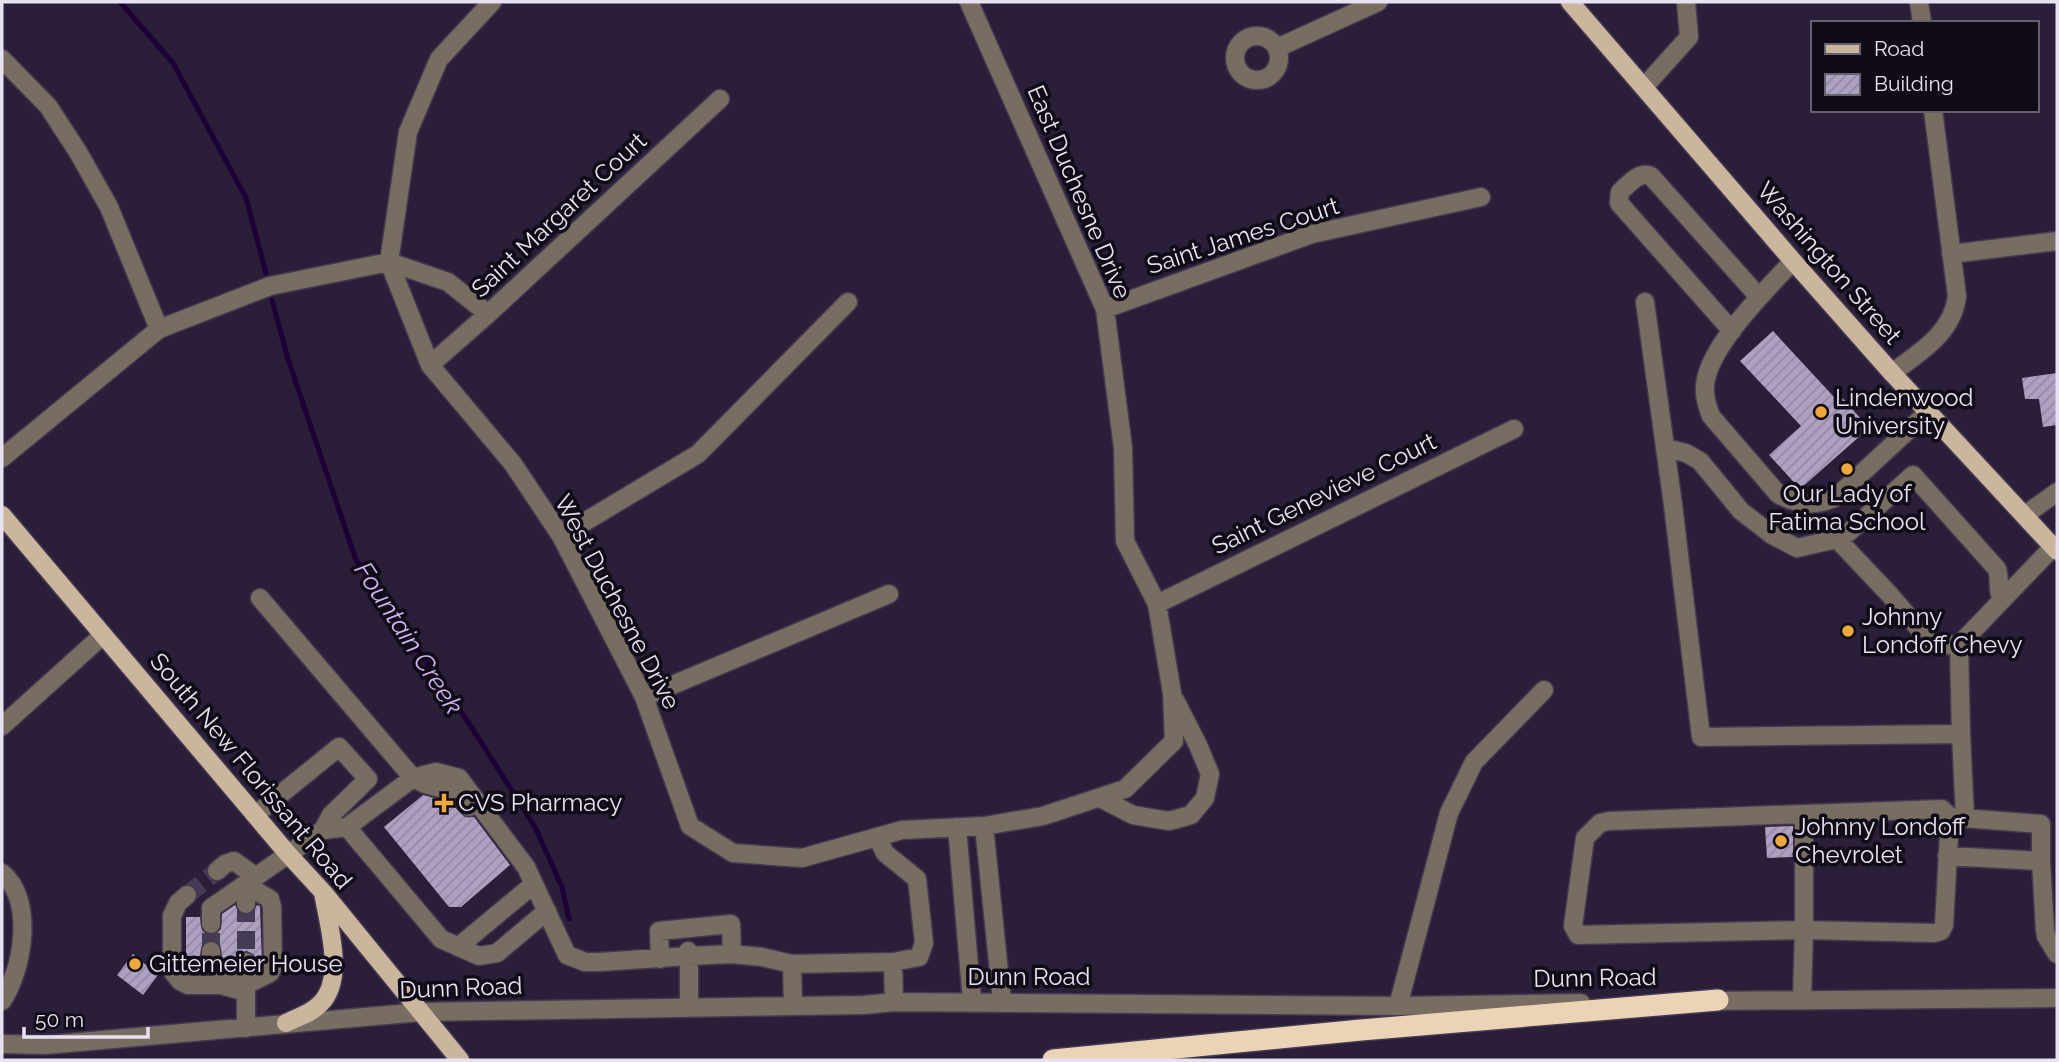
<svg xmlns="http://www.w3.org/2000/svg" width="2059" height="1062" font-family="Raleway,sans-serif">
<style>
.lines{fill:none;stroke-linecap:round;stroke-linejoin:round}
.stream{stroke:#1d0035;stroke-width:5}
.building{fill:url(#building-hatch)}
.minor-tunnel{stroke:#463b54;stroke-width:18;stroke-dasharray:18 9;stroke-linecap:butt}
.minor-casing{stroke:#453952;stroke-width:21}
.major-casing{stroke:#453952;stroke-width:21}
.highway-casing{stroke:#453952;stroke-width:24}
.minor{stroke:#776d61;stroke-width:18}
.major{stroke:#cab69d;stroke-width:18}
.highway{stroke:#ebd3b5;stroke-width:21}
.poi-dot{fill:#eea83c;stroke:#100b17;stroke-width:2.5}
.labels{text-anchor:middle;stroke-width:7;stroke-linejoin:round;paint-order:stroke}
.street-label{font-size:24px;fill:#e8e1f2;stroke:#100b17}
.poi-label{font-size:24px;fill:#e8e1f2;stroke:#100b17;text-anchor:start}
.water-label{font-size:26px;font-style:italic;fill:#cfb3f3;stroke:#100b17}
</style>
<defs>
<pattern id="building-hatch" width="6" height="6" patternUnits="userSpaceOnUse" patternTransform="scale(1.75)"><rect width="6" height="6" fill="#aea0c1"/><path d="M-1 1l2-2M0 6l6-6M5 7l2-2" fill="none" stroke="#9489a3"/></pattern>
</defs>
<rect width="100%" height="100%" fill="#2a1e38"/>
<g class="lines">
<path class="stream" d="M120,2L173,63L246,198L266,273
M272,300L288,359L356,560L472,728L535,827L562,887L569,919"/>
</g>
<path class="building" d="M1773,331L1834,397L1838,393L1869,428L1800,489L1769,455L1801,426L1740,361Z
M2057,373V425L2043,427L2039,399H2025L2022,378Z
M423,795L450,802L465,817H474L510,865L461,907H449L384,827Z
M1793,826V857L1767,858L1765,827Z
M235,905L240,913L245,915L252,913L257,905L260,906L262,963H257L255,956L247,951L240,953L235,962H228L222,958L220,945L212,940L206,941L202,945L200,956H186V917H200L202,930L206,934L212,935L217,933L221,929L222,914Z
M133,954L158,975L143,995L117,975Z"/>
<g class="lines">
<path class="minor-tunnel" d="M187,895L217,871
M246,904V962
M211,951V924"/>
<defs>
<path id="minor" d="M492,2L439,59L408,132L389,262L430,365L513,464L561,536L644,697L690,826L733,853L802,858L902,830L984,826L1043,816L1125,789L1174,741L1172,693L1157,604L1125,541L1123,448L1105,309L969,2
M1919,2L1922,23
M1235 58a22 22 0 1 1 44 0a22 22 0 1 1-44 0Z
M1277,48L1378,2
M2,59L48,106L78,152L109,207L159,329
M1644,87L1689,37L1686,2
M1951,254L2057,241
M1793,261C1767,289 1714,341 1706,379C1703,392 1706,403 1711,416L1778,494C1798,505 1815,507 1836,497L1928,412
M1645,302L1673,505L1701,737L1961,734L1965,818
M1105,309L1312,234L1481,197
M1732,331L1619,203L1620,192C1629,184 1639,171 1651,176L1759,297
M430,365L488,314L720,99
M1892,373C1920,352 1953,333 1957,296L1933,110
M1665,448L1686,453L1700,461L1741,511L1772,535L1797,548L1837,539L1849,532L1913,475L1997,569C2001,581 1996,588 2002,600
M2,458L159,329L270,286L389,262L448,282L488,314
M2025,515L2057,492
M561,536L698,454L848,302
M1837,539L1890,595L1933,645H1959L1961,734
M260,598L413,778L425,784L456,792L469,807
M1157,604L1514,429
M1959,645L2053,547
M644,697L889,594
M2,726L103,635
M1100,798L1133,815L1169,821L1191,815L1205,798L1210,774L1198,745L1175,700
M255,815L339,747L368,779L331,815L323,830
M1950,817L1944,925L1941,931L1934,933L1804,930L1578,935L1573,926L1585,838L1600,823L1609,821L1942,809L1950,817L2041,824V861L2045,930L2046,936L2057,954
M984,826L1002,1001
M347,827L441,939L479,956L497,953L547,911
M957,827L972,1001
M1947,856L2041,861
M217,871L225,864L234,861L256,877
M2,873C35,900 23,970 2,1001
M187,895L178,903L172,916V971L180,981L188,985H221L246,992
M246,904V885L270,899L272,907L273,967L270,973L246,985V962
M211,924V908L323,830L347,827L413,778L436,772L459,778L526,867L567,955L585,962H600L689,956V1007
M458,947L534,884
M211,951V965L246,985V1028
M732,954L762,957L792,964
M660,959L659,931L731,924L732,954L689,956L688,951
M893,962L894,1002
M1802,999L1804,930V814
M1707,1001L2057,998
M793,1005L792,964L893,962L919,957L924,943L917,879L885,853L877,837
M1398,1006L1449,813L1474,762L1544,690
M2,1044L46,1045L421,1012L864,1005L894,1002L1398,1006L1581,1003"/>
<path id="major" d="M1570,2L1793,261L1892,373L2057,551
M2,515L288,854L323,892L460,1060
M286,1023C296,1018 312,1013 320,1004C346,979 328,924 323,892"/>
<path id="highway" d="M1053,1060L1361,1030L1718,1000"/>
</defs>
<use href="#minor" class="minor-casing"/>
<use href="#major" class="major-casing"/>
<use href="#highway" class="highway-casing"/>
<use href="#minor" class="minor"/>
<use href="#major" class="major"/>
<use href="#highway" class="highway"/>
</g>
<g class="poi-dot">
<circle cx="1821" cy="412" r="7"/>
<circle cx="1847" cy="469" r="7"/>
<circle cx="1848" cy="631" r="7"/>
<path d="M440.5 792.5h7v7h7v7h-7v7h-7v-7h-7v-7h7z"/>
<circle cx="1781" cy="841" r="7"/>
<circle cx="135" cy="964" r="7"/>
</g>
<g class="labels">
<g class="street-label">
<text transform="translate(1079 192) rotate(67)" y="8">East Duchesne Drive</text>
<text transform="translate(559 215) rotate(-43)" y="8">Saint Margaret Court</text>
<text transform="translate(1243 236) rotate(-18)" y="8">Saint James Court</text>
<text transform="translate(1829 263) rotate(49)" y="8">Washington Street</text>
<text transform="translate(1324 494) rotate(-26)" y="8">Saint Genevieve Court</text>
<text transform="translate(617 602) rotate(62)" y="8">West Duchesne Drive</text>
<text transform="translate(251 771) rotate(50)" y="8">South New Florissant Road</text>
<text x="1029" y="985">Dunn Road</text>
<text transform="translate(1595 978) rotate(-1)" y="8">Dunn Road</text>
<text transform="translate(461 988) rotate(-2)" y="8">Dunn Road</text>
</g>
<g class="poi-label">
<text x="1835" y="406">Lindenwood<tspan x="1835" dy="28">University</tspan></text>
<text x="1847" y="502" text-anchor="middle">Our Lady of<tspan x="1847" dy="28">Fatima School</tspan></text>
<text x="1862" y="625">Johnny<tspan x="1862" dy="28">Londoff Chevy</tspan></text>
<text x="458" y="811">CVS Pharmacy</text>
<text x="1795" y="835">Johnny Londoff<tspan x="1795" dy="28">Chevrolet</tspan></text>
<text x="149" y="972">Gittemeier House</text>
</g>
<g class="water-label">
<text transform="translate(409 638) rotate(57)" y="9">Fountain Creek</text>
</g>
</g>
<rect width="2059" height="1062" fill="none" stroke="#e8e1f2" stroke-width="7"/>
<rect x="1811" y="21" width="228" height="91" fill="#100b17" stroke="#66616f" stroke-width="2"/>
<rect x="1825" y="44" width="35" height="10" fill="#cab69d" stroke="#66616f" stroke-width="2"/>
<text x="1874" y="56" font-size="21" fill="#e8e1f2">Road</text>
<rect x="1825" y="74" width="35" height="21" fill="url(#building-hatch)" stroke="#66616f" stroke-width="2"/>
<text x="1874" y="91" font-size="21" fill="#e8e1f2">Building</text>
<path d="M24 1027v10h124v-10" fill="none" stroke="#e8e1f2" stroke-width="3.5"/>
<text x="35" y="1027" font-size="21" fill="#e8e1f2" stroke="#100b17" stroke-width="5" paint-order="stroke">50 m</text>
</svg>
